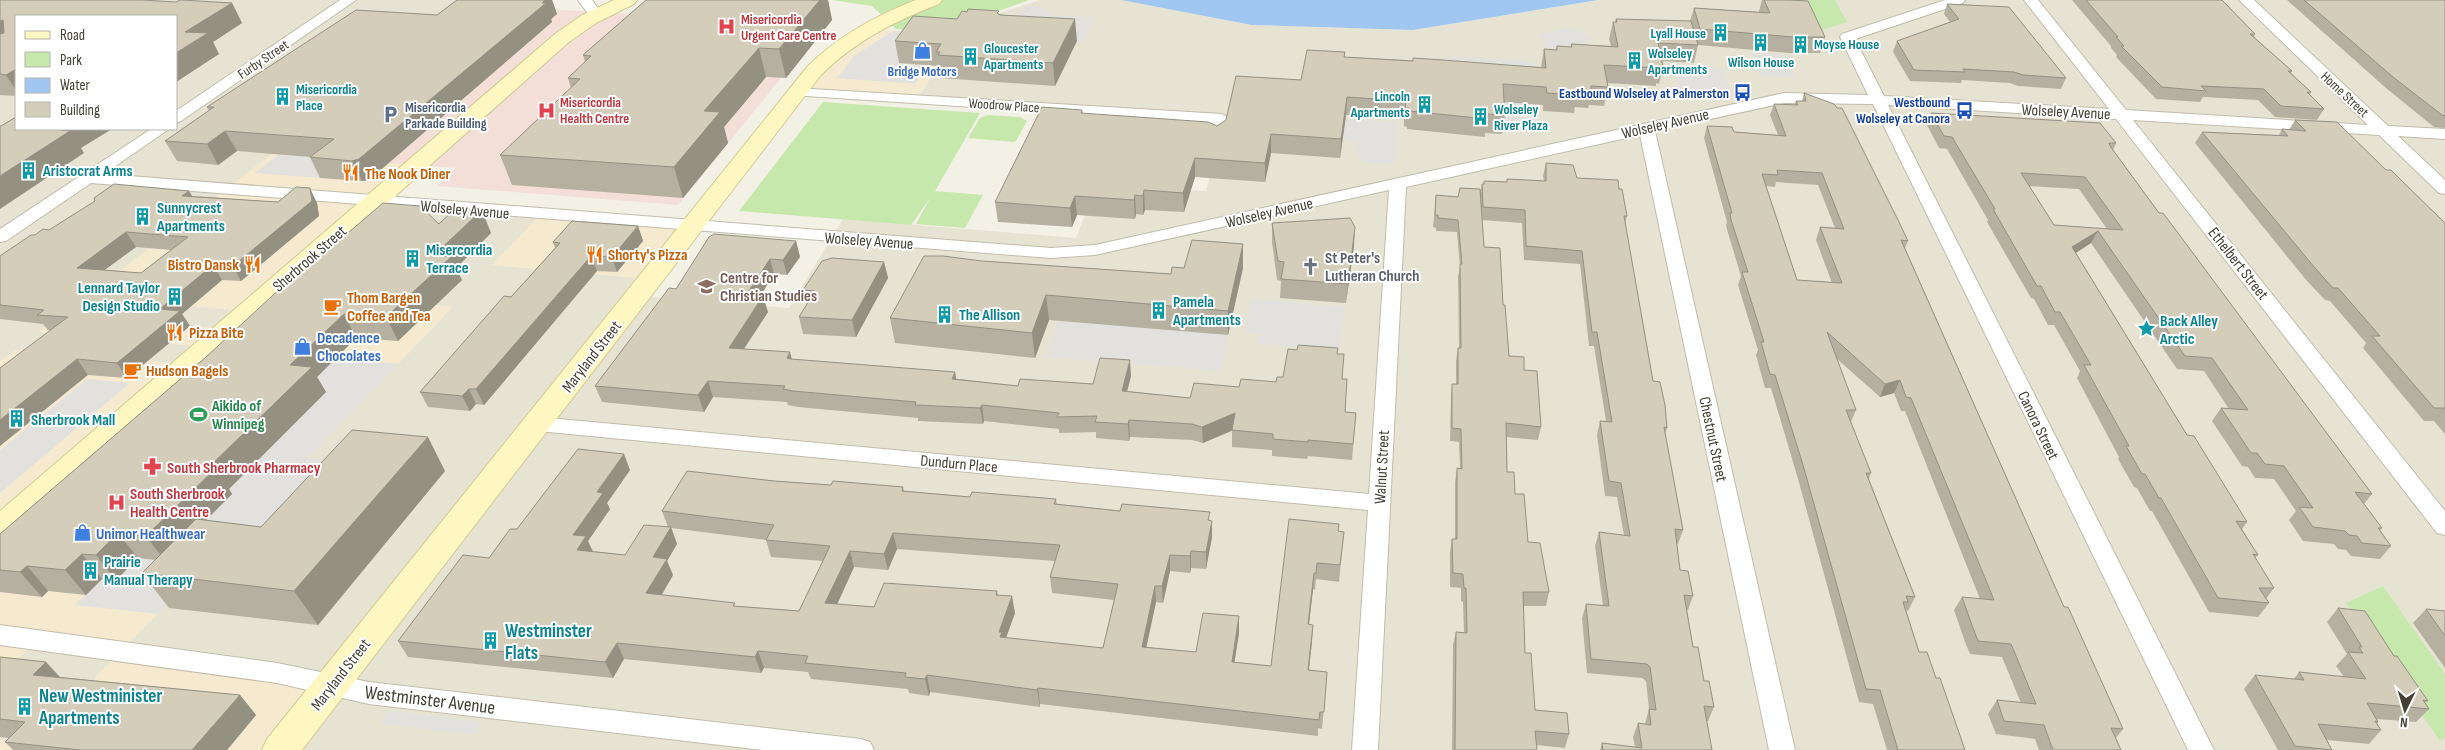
<svg xmlns="http://www.w3.org/2000/svg" width="2445" height="750" font-family="'Sofia Sans Condensed',sans-serif">
<style>
.residential{fill:#e7e3d3}
.commercial{fill:#f5eacf}
.medical{fill:#f4dfd8}
.green{fill:#c6e8ad}
.parking{fill:#e3e1dd}
.water{fill:#a0c6f1}
.lines{fill:none;stroke-linecap:round;stroke-linejoin:round}
.street-casing{stroke:#c1bcaa;stroke-width:2}
.secondary-casing{stroke:#d3ca94;stroke-width:2}
.street{fill:#fff;fill-rule:evenodd}
.secondary{fill:#fff7c2;fill-rule:evenodd}
.wall{fill:#b6b0a0;fill-rule:evenodd}
.shaded-wall{fill:#949082}
.building{fill:#d4cdba;stroke:#949082;fill-rule:evenodd}
.labels{text-anchor:middle;stroke-width:4;stroke-linejoin:round;paint-order:stroke}
.far-health-label{font-size:14px;font-weight:bold;fill:#be3a42;stroke:#fff;text-anchor:start}
.far-culture-label{font-size:14px;font-weight:bold;fill:#0d838f;stroke:#fff;text-anchor:start}
.far-street-label{font-size:14px;fill:#454034;stroke:#fff}
.far-shop-label{font-size:14px;font-weight:bold;fill:#366cbe;stroke:#fff}
.far-transit-label{font-size:14px;font-weight:bold;fill:#164399;stroke:#fff;text-anchor:end}
.far-service-label{font-size:14px;font-weight:bold;fill:#4e5e75;stroke:#fff;text-anchor:start}
.street-label{font-size:16px;fill:#454034;stroke:#fff}
.culture-label{font-size:16px;font-weight:bold;fill:#0d838f;stroke:#fff;text-anchor:start}
.food-label{font-size:16px;font-weight:bold;fill:#c56008;stroke:#fff;text-anchor:start}
.worship-label{font-size:16px;font-weight:bold;fill:#5b616d;stroke:#fff;text-anchor:start}
.education-label{font-size:16px;font-weight:bold;fill:#785e54;stroke:#fff;text-anchor:start}
.shop-label{font-size:16px;font-weight:bold;fill:#366cbe;stroke:#fff;text-anchor:start}
.leisure-label{font-size:16px;font-weight:bold;fill:#27864d;stroke:#fff;text-anchor:start}
.health-label{font-size:16px;font-weight:bold;fill:#be3a42;stroke:#fff;text-anchor:start}
.near-culture-label{font-size:19px;font-weight:bold;fill:#0d838f;stroke:#fff;text-anchor:start}
.near-street-label{font-size:19px;fill:#454034;stroke:#fff}
</style>
<rect width="100%" height="100%" fill="#f3f0e5"/>
<path class="residential" d="M0,0H478L211,202L248,311L228,329L119,320L40,332L208,347L188,364L16,350L0,361V64L16,55V129H176V16H16Z
M1040,0H1121L1252,25L1413,30L1598,0H2445V750H280L122,651L32,743L0,739L1,674L38,640L122,650L452,307L272,290L373,201L540,215L493,265L651,279L639,296L789,308L843,219L1076,238L1097,184L1206,191L1223,128L1221,120L917,99L965,24Z"/>
<path class="commercial" d="M869,29L958,34L917,99L796,92Z
M272,154L416,165L273,290L453,307L122,650L332,685L280,750H0V739L32,743L121,651L38,640L0,676V361L16,350L188,364L207,347L39,332L62,314L228,329L248,311L84,298Z
M540,215L693,227L651,279L492,265Z"/>
<path class="medical" d="M666,0H772L810,5L832,20L786,78H781L678,205L437,186L456,168L279,155L476,5L630,14Z"/>
<path class="green" d="M832,0H1029L962,24L948,32L896,29L872,6Z
M1802,0H1835L1847,22L1819,31Z
M823,102L980,113L935,191L983,195L965,228L916,224L930,198L911,225L739,211Z
M987,115L1020,117L1027,121L1016,141L1013,142L968,138L980,118Z
M2383,586L2445,674V738L2440,741L2346,603Z"/>
<path class="parking" d="M1024,6L1041,7L1052,12L1051,15L1096,17L1083,42L1007,37Z
M1574,27L1593,40L1584,43L1594,50L1563,57L1553,49L1544,47L1546,41L1538,34Z
M893,31L948,34L900,63L928,65L915,84L837,78L854,56Z
M1750,52L1785,54L1795,78L1759,76Z
M1447,56L1532,61L1535,85L1447,80Z
M1672,65L1723,69L1730,89H1713L1714,93L1696,97L1681,96Z
M1500,102L1530,104L1533,132L1502,130Z
M1345,119L1397,122L1395,164L1364,162L1355,154L1356,141L1335,140Z
M278,155L344,159L320,178L255,173Z
M1251,299L1345,307L1339,351L1257,343L1259,334L1244,333Z
M1058,320L1228,335L1221,371L1046,357Z
M336,358L398,364L308,458L371,464L284,561L236,534L159,614L75,605L102,579L116,580L137,558L165,561L225,493L325,392L219,382Z
M87,379L130,383L0,493V450Z
M389,711L481,722L473,734L380,724Z"/>
<path class="water" d="M1121,0H1598L1413,30L1252,25Z"/>
<g class="lines">
<defs>
<path id="street" d="M340,0H356L181,121L176,123V111Z
M578,0H592L603,15L601,18H591Z
M1945,0H1965L1963,3L1855,39L1884,96L2109,109L2024,0H2038L2126,110L2368,125L2239,0H2254L2388,126L2445,129V139L2398,136L2445,180V194L2439,193L2379,135L2133,120L2445,511V535L2437,533L2116,119L1888,105L2214,750H2188L1873,104L1784,103L1655,131L1795,750H1769L1640,135L1406,187L1378,750H1352L1368,510L538,431L531,429L528,424L531,419L538,417L1369,494L1389,190L1095,255L1051,258L91,183L6,241L0,242V229L151,129H169L104,174L1051,248L1095,245L1784,93L1868,95L1840,37L1842,34Z
M796,88L1222,114L1230,119L1224,138L1216,143L1208,138L1213,123L791,95L789,92L791,89Z
M0,625L277,663L369,682L861,739L870,742L874,750H763L369,704L277,683L0,645Z"/>
<path id="secondary" d="M614,0H637L634,4L596,23L569,42L11,537L0,540V511L555,34L582,15Z
M916,0H942L939,4C895,21 855,41 821,75L302,750H262L267,739L807,67C838,36 875,16 916,0Z"/>
</defs>
<use href="#street" class="street-casing"/>
<use href="#secondary" class="secondary-casing"/>
<use href="#street" class="street"/>
<use href="#secondary" class="secondary"/>
</g>
<path class="wall" d="M0,0L232,3L242,23L213,42L219,54L176,82V16H16V96L0,95Z
M457,0H552L557,14L551,19L552,22L369,180L362,181L320,178L310,157H311L237,151L218,165L177,161L165,141L209,111L207,107L437,15Z
M646,0H828L832,20L786,78L766,77L724,127L728,143L683,198L512,185L500,155L571,88L568,78L585,62L583,55Z
M1762,0H1788L1825,37L1820,53H1789L1698,45L1694,63L1662,61L1663,66L1659,84L1656,83V86L1607,83L1608,87L1604,106L1589,105L1588,108L1575,107L1574,113L1543,111V105L1504,102L1505,115L1502,134L1485,133V137L1407,129V127L1404,126V119L1346,115L1340,158L1271,153L1265,182L1195,177L1184,212L1145,210L1143,215L1136,214L1135,219L1077,215L1072,227L998,222L995,202L1082,110L1083,114L1217,126L1345,57L1541,67L1544,49L1556,50L1557,46L1571,47V44L1611,46L1609,39L1613,22H1615L1616,19L1690,21L1694,8L1759,12V11Z
M2072,0H2222L2255,34L2254,37L2292,71L2291,73L2311,92L2310,95L2324,109L2317,120L2275,117L2258,100L2203,97L2200,102L2156,99L2116,57L2117,55L2111,48V46Z
M2287,0H2445V128L2434,127L2386,88Z
M1947,4L2066,78L2061,89L2018,86L2010,83L1962,80L1961,83L1910,81L1893,52L1897,41L1950,22L1944,14Z
M999,14L1077,41L1055,86L941,78L940,74H939L938,66L899,63L895,41L957,19Z
M1804,93L1908,241L1905,248L2064,607L2123,729L2116,738L2121,750H2039L2035,739L1996,734L1988,714L1997,700L2021,703L2002,657L1970,654L1965,642L1954,610L1962,597L1980,599L1905,411H1901L1894,393L1880,397L1837,359L1856,410L1851,422L1871,473L1869,479L1915,597L1908,611L1906,610L1919,652L1936,678L1965,750H1887L1873,704L1859,702L1798,479L1771,388H1765L1756,355L1758,350L1738,285L1741,276L1728,233L1726,225L1727,222L1704,138L1707,126L1734,132L1778,135L1770,115L1774,104L1794,105L1796,101H1802ZM1776,182L1818,185L1835,228L1820,227L1816,240L1832,283L1797,280L1766,186L1775,187Z
M1931,113L2116,143L2113,150L2159,213L2372,494L2364,504L2382,528L2380,530L2391,546L2380,559L2351,556L2346,550L2338,549L2334,544L2303,541L2289,520L2296,511L2274,479L2255,478L2248,467L2242,466L2212,421L2221,408L2229,409L2204,371L2177,369L2091,243L2076,253L2187,435L2247,522L2242,529L2258,555L2255,558L2274,588L2266,599L2269,603L2258,617L2209,612L2152,511H2150L2137,488L2134,487L2118,459L2119,457L2077,378L2080,371L2054,325H2048L2034,299L2031,298L1987,222L1988,220L1947,149L1939,148L1927,125ZM2029,186L2079,189L2107,229L2054,225Z
M2295,120L2386,170L2445,223V434L2434,421H2424L2363,348L2366,343L2330,301L2325,300L2307,281L2195,143L2202,132L2279,135L2282,129L2289,130Z
M1546,163L1577,178L1619,189L1627,216L1625,223L1653,381L1667,428L1665,434L1683,530L1678,544H1677L1680,570L1693,596L1688,610H1687L1693,647L1704,681L1714,707L1708,721H1707L1712,750H1600L1602,743L1635,747L1633,737L1638,723L1645,724L1649,709L1646,681L1642,678L1587,673L1582,618L1586,604L1603,606L1595,546L1599,532L1624,535L1617,497L1605,496L1597,435L1600,421H1606L1594,346H1589L1580,264L1524,260L1522,223L1482,220L1484,247L1503,305L1509,356L1524,370L1541,427L1538,440L1506,437L1507,472L1515,494L1528,542L1549,592L1546,606H1523L1525,653L1535,710L1569,734L1565,748L1536,745L1537,750H1452L1453,645L1456,632H1464L1463,602L1461,601V588L1450,587V552L1452,539H1455V482L1457,468H1460L1459,442L1450,441L1451,397L1452,384H1456V361L1458,348H1459L1458,277L1460,267L1457,232L1436,231V228L1433,227L1436,195L1458,197L1480,194L1482,184H1484V181L1507,182V179L1544,181L1543,176Z
M193,196L278,202L317,203L319,216L241,281L222,280L182,314L190,326L127,378L88,375L51,331L48,330L43,324L0,319V256L35,235L49,230ZM136,247L171,250L141,273L104,270Z
M1272,223L1354,246L1346,303L1280,298L1281,281L1277,280L1272,242Z
M439,224L491,233L456,268L462,280L398,341L356,338L317,377L326,392L229,489L232,494L206,520L261,527L445,471L318,625L169,608L142,573L156,560L138,558L116,580L102,579L86,595L48,591L42,597L0,592V534L206,357L301,273Z
M638,226L643,241L617,272L597,271L484,405L476,404L470,411L428,407L420,392L511,297L555,248L553,242Z
M796,241L800,257L787,275L774,274L760,296L768,312L744,349L792,359L1018,386L1093,384L1131,376L1127,391L1190,398L1239,387L1276,382L1283,377L1337,354L1342,379L1345,412L1356,413L1352,460L1308,456L1307,459L1272,456V450L1232,447V431L1203,443L1192,440L1130,437L1129,441L1096,438V432L1059,433V429L984,421L983,424L918,421V418L798,407L788,405L787,402L713,397L704,412L602,402L595,386L676,289Z
M982,261L1171,274L1184,268H1243L1228,335L1049,320L1035,358L895,343L890,318Z
M884,262L888,278L856,337L803,334L799,317L807,304L803,290Z
M630,470L607,503L610,509L588,541L593,551L625,555L668,527L662,511L774,481L831,485L903,487L904,491L970,497L1056,499L1057,504L1210,520L1212,537L1206,569L1191,568L1190,573L1170,571L1163,603L1156,602L1146,647L1196,652L1239,633L1234,662L1271,666L1289,519L1344,532L1339,582L1316,579L1315,590L1313,589L1309,624L1312,641L1309,670L1327,672L1322,729L1318,728V736L1040,704V707L930,692L929,696L909,693L908,689L811,679L808,672L764,668L761,673L624,659L613,678L408,657L398,641L489,558L517,529ZM671,528L766,540L771,557L823,561L799,611L736,606L662,595L673,575L667,561L677,544ZM897,549L1055,561L1050,577L1052,593L1114,600L1103,648L1006,638L1015,613L998,595L997,591L874,607L837,604L854,567L888,570Z
M2338,608L2394,656L2428,701L2425,703L2429,709L2416,722L2377,719L2378,722L2377,723L2381,730L2369,744L2327,740L2332,750H2278L2244,689L2255,675L2294,679L2299,672L2344,677L2336,666L2347,654L2327,622Z
M2426,609L2445,611V668L2413,623Z
M0,657L46,662L60,677L240,695L256,715L227,750H13L5,742L9,738L0,737Z"/>
<path class="shaded-wall" d="M545,0H552L557,14L551,19L552,22L369,180L362,181L352,161Z
M820,0H828L832,20L786,78L779,49Z
M232,3L242,23L213,42L219,54L176,82V53L185,32Z
M1075,19L1077,41L1055,86L1053,63Z
M3,20L16,40L0,47V21Z
M759,48L766,77L724,127L728,143L683,198L674,167L704,111Z
M16,69V90L6,75Z
M1347,97L1346,115L1340,158L1341,139Z
M63,129H112L81,148L84,153L0,209V176Z
M225,131L237,151L218,165L207,144Z
M1271,134V153L1265,182V163Z
M1195,158V177L1184,212L1183,193Z
M310,188L317,203L319,216L241,281L233,266Z
M1144,190L1145,210L1143,215V196Z
M189,191L198,205L182,196Z
M1135,195L1136,214L1135,219L1134,200Z
M1075,196L1077,215L1072,227L1070,208Z
M482,210L491,233L456,268L462,280L398,341L386,317L434,255Z
M638,226L643,241L617,272L612,257Z
M1355,227L1354,246L1346,303L1348,284Z
M2098,231L2091,243L2066,259L2072,247Z
M126,232L136,247L87,283L77,268Z
M796,241L800,257L787,275L783,260Z
M1243,244V268L1228,335V311Z
M591,256L597,271L484,405L476,389Z
M770,259L774,274L751,311L746,295Z
M884,262L888,278L856,337L852,320Z
M213,265L222,280L182,314L190,326L127,378L117,363L160,309Z
M1046,295L1049,320L1035,358L1032,333Z
M763,296L768,312L734,364L729,348Z
M344,314L356,338L317,377L326,392L229,489L232,494L165,561L146,536L208,468L290,365Z
M790,352L794,368L787,358Z
M77,359L88,375L0,446V420Z
M1130,360L1131,376L1123,407L1122,391Z
M955,372L958,388L952,379Z
M1900,380L1894,393L1880,397L1885,384Z
M708,381L713,397L704,412L698,395Z
M469,389L476,404L470,411L462,396Z
M982,405L984,421L983,424L980,408Z
M1235,413V429L1203,443L1202,427Z
M1129,420L1130,437L1129,441L1128,424Z
M428,437L445,471L318,625L294,591Z
M624,454L630,470L607,503L610,509L588,541L593,553L577,550L573,535L597,492Z
M1212,521V537L1206,569V552Z
M671,527L677,544L667,561L673,575L653,609L646,593L653,557Z
M118,533L138,558L116,580L96,555Z
M893,533L897,549L888,570L884,554Z
M850,551L854,567L830,620L825,603Z
M1191,551V568L1190,573V556Z
M82,554L102,579L86,595L65,570Z
M1170,555V571L1163,603L1162,586Z
M27,566L48,591L42,597L20,572Z
M1314,573L1313,589L1307,641L1308,624Z
M1155,586L1156,602L1143,663L1142,647Z
M1012,596L1015,613L1004,643L1005,649L999,632Z
M1239,616V633L1232,678V662Z
M1313,625L1312,641L1307,687L1308,670Z
M617,643L624,659L613,678L605,662Z
M758,651L764,668L761,673L755,657Z
M46,662L64,682L33,675Z
M927,675L930,692L929,696L925,679Z
M1038,688L1040,704V707L1037,690Z
M240,695L256,715L227,750H192Z"/>
<path class="building" d="M0,0H142L176,2L180,0H182L232,3L185,32L208,33L176,53V16H16V69L6,75L0,74V34L4,33L3,20L0,21Z
M457,0H545L542,3H546L359,159L352,161L310,157L334,139L225,131L207,144L165,141L214,107H207L356,10L437,15Z
M646,0H820L779,49L759,48L704,111L720,112L674,167L500,155L580,79L568,78L591,56L583,55Z
M1764,0H1788L1808,1L1825,37H1793L1700,29L1694,8L1770,13Z
M2086,0H2222L2255,34H2250L2292,71H2288L2311,92H2307L2324,109L2281,106L2264,89L2201,86L2206,91L2162,87L2121,46H2124L2116,37H2118Z
M2304,0H2445V116L2442,115L2393,77Z
M1947,4L2009,7L2066,78L2023,75L2014,72L1963,69L1965,72L1914,70L1897,41L1959,19Z
M968,9L999,11L997,13L1000,15L1075,19L1053,63L938,55L940,52H936L941,44L895,41L913,16L957,19L962,11L967,12Z
M1616,19L1691,21L1698,45L1658,43L1663,66H1659L1660,68L1604,65L1608,87L1591,86V90L1577,89V95L1547,93L1546,87L1503,84L1505,115L1487,114V119L1409,111V108H1405L1406,101L1347,97L1341,139L1271,134L1265,163L1195,158L1183,193L1144,190L1143,196L1135,195L1134,200L1075,196L1070,208L995,202L1042,107L1082,110L1081,113L1208,122L1217,126L1226,120L1236,76L1301,80L1307,50L1345,52L1344,57L1413,61V58L1443,60L1546,68L1544,49L1557,50V46L1572,47L1571,44L1618,47L1613,22H1617Z
M1804,93L1834,104L1837,108H1842L1898,220L1908,241L1901,240L2064,607H2068L2123,729L2111,728L2121,750H2053L2044,725L2004,721L1997,700L2036,704L2011,644L1978,641L1973,628L1962,597L1994,600L1911,398L1906,397L1900,380L1885,384L1827,332L1856,410H1846L1871,473H1866L1915,597L1906,596L1908,602H1903L1919,652H1927L1936,678H1940L1965,750H1898L1880,690L1866,689L1803,465L1775,375L1770,374L1761,342H1764L1742,272H1748L1731,220L1730,213H1732L1707,126L1732,127L1734,132L1786,136L1774,104L1798,105L1796,101H1806ZM1777,170L1822,173L1844,229L1820,227L1842,283L1797,280L1762,174L1778,175Z
M1931,113L2100,123L2116,143H2109L2110,146L2159,213H2163L2181,237L2372,494L2355,492L2382,528H2378L2391,546L2362,543L2357,536L2349,535L2345,531L2313,527L2299,507L2313,508L2284,466L2265,464L2257,453H2251L2221,408L2248,410L2212,358L2185,356L2098,231L2072,247L2187,435L2194,436L2247,522L2236,521L2258,555L2253,554L2274,588H2259L2269,603L2218,598L2161,498H2159L2145,474H2142L2126,446H2129L2084,365H2091L2060,312H2055L2041,286H2037L1993,209H1995L1952,137L1944,136ZM2021,173L2085,177L2123,230L2054,225Z
M16,117V129H63L61,130L70,131L0,176V126H1Z
M2295,120L2337,122L2386,170H2391L2401,180L2445,223V410L2444,408H2434L2372,336H2380L2338,288H2333L2315,268L2202,132L2288,136L2282,129L2306,131Z
M1546,163L1573,165L1577,178L1618,180L1619,189H1622L1627,216H1624L1653,381L1660,382L1665,405L1667,428L1664,427L1683,530L1675,529L1680,570L1688,571L1693,596L1684,595L1693,647H1698L1704,681H1709L1714,707L1704,706L1712,750H1603L1602,743L1642,748L1638,723L1651,725L1649,709L1656,710L1650,667L1647,664L1591,659L1586,604L1609,606L1599,532L1630,536L1621,483L1609,481L1600,421L1612,422L1597,332H1592L1582,251L1526,246L1525,210L1483,207L1482,184H1484V181L1507,182V179L1546,181Z
M114,184L189,191L182,196L278,202L296,187L310,188L312,201L233,266L213,265L160,309L180,311L117,363L77,359L0,420V368L68,317L37,315L44,310L0,305V256L31,235H35L43,229L49,230L95,201L94,198ZM126,232L188,237L141,273L77,268Z
M1460,188L1480,189L1484,247L1500,248L1503,305H1505L1509,356L1524,357V370L1537,371L1541,427L1506,423L1507,472H1514L1515,494H1524L1528,542L1540,543L1549,592H1523L1525,653H1531L1535,710L1567,713L1569,734L1535,731L1537,750H1455L1456,632L1467,633L1466,588H1464L1463,574L1453,573L1452,539H1457V468L1462,469L1461,429L1452,428V384H1458V348H1461L1460,264H1462L1458,220L1438,218V215H1435L1436,195L1458,197Z
M383,203L420,206L439,224L456,208L482,210L434,255L451,257L386,317L344,314L290,365L312,367L208,468L215,469L146,536L118,533L96,555L82,554L65,570L27,566L20,572L0,570V534L206,357L297,273H301Z
M1350,218L1355,227L1348,284L1281,279L1284,262L1278,261L1272,223Z
M572,221L638,226L612,257L591,256L476,389H469L462,396L420,392L504,296L511,297L560,243L553,242Z
M714,234L796,241L783,260L770,259L746,295L763,296L729,348L790,352L787,358L791,359L955,372L952,379L1018,386L1020,379L1093,384L1100,358L1130,360L1122,391L1190,398L1194,383L1239,387L1241,379L1276,382L1277,377H1283L1288,349L1297,350L1298,345L1338,348L1337,354H1344L1342,379H1347L1345,412L1356,413L1353,444L1308,440V442L1273,439V434L1232,430L1235,413L1202,427L1192,424L1129,420L1128,424L1095,422L1097,416L1057,417L1059,413L982,405L980,408L915,405L916,402L793,391L783,389L785,386L708,381L698,395L595,386L669,288L676,289L709,237Z
M1192,240L1243,244L1228,311L1046,295L1032,333L890,318L924,256H943L982,261L1171,274L1172,267L1184,268Z
M832,258L884,262L852,320L799,317L815,291L803,290L822,261Z
M352,430L428,437L294,591L142,573L196,519L261,527Z
M578,449L624,454L597,492L603,493L573,535L586,536L577,550L625,555L644,525L671,527L653,557L667,559L646,593L735,603L733,606L799,611L830,546L766,540L774,525L662,511L687,471L774,481L831,485L833,481L903,487L902,491L970,497L972,492L1056,499L1054,504L1120,511L1122,504L1210,512L1208,520L1212,521L1206,552L1191,551L1190,556L1170,555L1162,586H1155L1142,647L1196,652L1203,613L1239,616L1232,662L1271,666L1289,519L1339,524L1338,531L1344,532L1340,565L1317,563L1316,573H1314L1308,624L1313,625L1308,670L1327,672L1324,712H1320L1319,720L1038,688L1037,690L927,675L925,679L905,677L906,673L805,663L808,656L758,651L755,657L617,643L605,662L398,641L463,555L489,558L510,529H517ZM893,533L1060,545L1050,577L1118,584L1103,648L1000,637L1002,632H999L1012,596L996,595L997,591L884,583L874,607L825,603L850,551L884,554Z
M2338,608L2365,611L2394,656H2397L2428,701L2423,700L2429,709L2367,703L2378,722L2375,721L2381,730L2318,724L2332,750L2295,746L2255,675L2304,680L2299,672L2366,679L2348,652L2363,653L2359,647H2362Z
M2426,609L2445,611V636Z
M0,657L46,662L33,675L240,695L192,750H80L5,742L25,722L0,719Z"/>
<defs>
<symbol id="hospital-bare" viewBox="-9 -9 18 18"><path d="M-5-5h3v3.5h4V-5h3V5h-3V1.5h-4V5h-3Z" fill="#e0444e" stroke="#fff" stroke-width="2.5" paint-order="stroke"/></symbol>
<symbol id="building-bare" viewBox="-9 -9 18 18"><path d="M-4-6H4V6H1V3H-1V6H-4ZM-2.5-4.3h1.7v1.8h-1.7ZM.8-4.3h1.7v1.8H.8ZM-2.5-1h1.7V.8h-1.7ZM.8-1h1.7V.8H.8Z" fill="#0f9aa8" stroke="#fff" stroke-width="2.5" paint-order="stroke"/></symbol>
<symbol id="shop-bare" viewBox="-9 -9 18 18"><path d="M-5-2.5h2.3a2.7 3.5 0 0 1 5.4 0H5L5.5 6h-11ZM-1.5-2.5h3a1.5 2.3 0 0 0-3 0Z" fill="#3f7fe0" stroke="#fff" stroke-width="2.5" paint-order="stroke"/></symbol>
<symbol id="bus-bare" viewBox="-9 -9 18 18"><path d="M-5-6H5V4H4V6H2V4H-2V6H-4V4H-5ZM-3.5-4V0h7V-4ZM-3.5 1.2v1.5H-2V1.2ZM2 1.2v1.5H3.5V1.2Z" fill="#1a4fb4" stroke="#fff" stroke-width="2.5" paint-order="stroke"/></symbol>
<symbol id="parking-bare" viewBox="-9 -9 18 18"><path d="M-3.5-5.5H1a3.5 3.5 0 0 1 0 7H-1V5.5H-3.5ZM-1-3.4V-.6H.8a1.4 1.4 0 0 0 0-2.8Z" fill="#5c6f8a" stroke="#fff" stroke-width="2.5" paint-order="stroke"/></symbol>
<symbol id="restaurant-bare" viewBox="-9 -9 18 18"><path d="M-5-6h1v4h1v-4h1v4h1v-4h1v5L-1.5 .5V6h-2V.5L-5-1ZM5-6V6H3V1.5H1.5Q1.5-4 5-6Z" fill="#e8710a" stroke="#fff" stroke-width="2.5" paint-order="stroke"/></symbol>
<symbol id="church-bare" viewBox="-9 -9 18 18"><path d="M-1.2-6h2.4v3.5h3.3v2.4h-3.3V6h-2.4V-.1h-3.3v-2.4h3.3Z" fill="#6b7280" stroke="#fff" stroke-width="2.5" paint-order="stroke"/></symbol>
<symbol id="university-bare" viewBox="-9 -9 18 18"><path d="M0-5L7-2L0 1L-7-2ZM-4 1L0 2.5L4 1V4Q0 6-4 4Z" fill="#8d6e63" stroke="#fff" stroke-width="2.5" paint-order="stroke"/></symbol>
<symbol id="cafe-bare" viewBox="-9 -9 18 18"><path d="M-5.5-4.5H6V0H3Q3 3.5 0 3.5H-2.5Q-5.5 3.5-5.5 0ZM3-3.2v2h1.7v-2ZM-6 4.5H4V6H-6Z" fill="#e8710a" stroke="#fff" stroke-width="2.5" paint-order="stroke"/></symbol>
<symbol id="sight-bare" viewBox="-9 -9 18 18"><path d="M0-6L1.8-2.2L6-1.7L2.9 1.2L3.7 5.4L0 3.3L-3.7 5.4L-2.9 1.2L-6-1.7L-1.8-2.2Z" fill="#0f9aa8" stroke="#fff" stroke-width="2.5" paint-order="stroke"/></symbol>
<symbol id="stadium-bare" viewBox="-9 -9 18 18"><path d="M0-5a6.5 5 0 1 0 0 10a6.5 5 0 1 0 0-10ZM-3.5-1.8h7v3.6h-7Z" fill="#2e9e5b" stroke="#fff" stroke-width="2.5" paint-order="stroke"/></symbol>
<symbol id="pharmacy-bare" viewBox="-9 -9 18 18"><path d="M-2-6h4v4h4v4h-4v4h-4v-4h-4v-4h4Z" fill="#e0444e" stroke="#fff" stroke-width="2.5" paint-order="stroke"/></symbol>
</defs>
<g fill-rule="evenodd">
<use href="#hospital-bare" x="714" y="14" width="25" height="25"/>
<use href="#building-bare" x="1708" y="20" width="25" height="25"/>
<use href="#building-bare" x="1748" y="30" width="25" height="25"/>
<use href="#building-bare" x="1788" y="32" width="25" height="25"/>
<use href="#shop-bare" x="910" y="38" width="25" height="25"/>
<use href="#building-bare" x="958" y="44" width="25" height="25"/>
<use href="#building-bare" x="1622" y="48" width="25" height="25"/>
<use href="#bus-bare" x="1730" y="80" width="25" height="25"/>
<use href="#building-bare" x="270" y="84" width="25" height="25"/>
<use href="#building-bare" x="1412" y="92" width="25" height="25"/>
<use href="#hospital-bare" x="534" y="98" width="25" height="25"/>
<use href="#bus-bare" x="1952" y="98" width="25" height="25"/>
<use href="#parking-bare" x="378" y="102" width="25" height="25"/>
<use href="#building-bare" x="1468" y="104" width="25" height="25"/>
<use href="#building-bare" x="16" y="158" width="25" height="25"/>
<use href="#restaurant-bare" x="338" y="160" width="25" height="25"/>
<use href="#building-bare" x="130" y="204" width="25" height="25"/>
<use href="#restaurant-bare" x="582" y="242" width="25" height="25"/>
<use href="#building-bare" x="400" y="246" width="25" height="25"/>
<use href="#restaurant-bare" x="240" y="252" width="25" height="25"/>
<use href="#church-bare" x="1298" y="254" width="25" height="25"/>
<use href="#university-bare" x="694" y="274" width="25" height="25"/>
<use href="#building-bare" x="162" y="284" width="25" height="25"/>
<use href="#cafe-bare" x="320" y="294" width="25" height="25"/>
<use href="#building-bare" x="1146" y="298" width="25" height="25"/>
<use href="#building-bare" x="932" y="302" width="25" height="25"/>
<use href="#sight-bare" x="2134" y="316" width="25" height="25"/>
<use href="#restaurant-bare" x="162" y="320" width="25" height="25"/>
<use href="#shop-bare" x="290" y="334" width="25" height="25"/>
<use href="#cafe-bare" x="120" y="358" width="25" height="25"/>
<use href="#stadium-bare" x="186" y="402" width="25" height="25"/>
<use href="#building-bare" x="4" y="406" width="25" height="25"/>
<use href="#pharmacy-bare" x="140" y="454" width="25" height="25"/>
<use href="#hospital-bare" x="104" y="490" width="25" height="25"/>
<use href="#shop-bare" x="70" y="520" width="25" height="25"/>
<use href="#building-bare" x="78" y="558" width="25" height="25"/>
<use href="#building-bare" x="478" y="628" width="25" height="25"/>
<use href="#building-bare" x="12" y="694" width="25" height="25"/>
</g>
<g class="labels">
<g class="far-health-label">
<text x="741" y="24">Misericordia<tspan x="741" dy="16">Urgent Care Centre</tspan></text>
<text x="560" y="107">Misericordia<tspan x="560" dy="16">Health Centre</tspan></text>
</g>
<g class="far-culture-label">
<text x="1706" y="38" text-anchor="end">Lyall House</text>
<text x="1814" y="49">Moyse House</text>
<text x="984" y="53">Gloucester<tspan x="984" dy="16">Apartments</tspan></text>
<text x="1648" y="58">Wolseley<tspan x="1648" dy="16">Apartments</tspan></text>
<text x="1761" y="67" text-anchor="middle">Wilson House</text>
<text x="296" y="94">Misericordia<tspan x="296" dy="16">Place</tspan></text>
<text x="1410" y="101" text-anchor="end">Lincoln<tspan x="1410" dy="16">Apartments</tspan></text>
<text x="1494" y="114">Wolseley<tspan x="1494" dy="16">River Plaza</tspan></text>
</g>
<g class="far-street-label">
<text transform="translate(263 59) rotate(-34)" y="5">Furby Street</text>
<text transform="translate(2345 94) rotate(43)" y="5">Home Street</text>
<text transform="translate(1004 105) rotate(4)" y="5">Woodrow Place</text>
</g>
<g class="far-shop-label">
<text x="922" y="76">Bridge Motors</text>
</g>
<g class="far-transit-label">
<text x="1729" y="98">Eastbound Wolseley at Palmerston</text>
<text x="1950" y="107">Westbound<tspan x="1950" dy="16">Wolseley at Canora</tspan></text>
</g>
<g class="far-service-label">
<text x="405" y="112">Misericordia<tspan x="405" dy="16">Parkade Building</tspan></text>
</g>
<g class="street-label">
<text transform="translate(2066 111) rotate(3)" y="6">Wolseley Avenue</text>
<text transform="translate(1665 123) rotate(-13)" y="6">Wolseley Avenue</text>
<text transform="translate(465 209) rotate(5)" y="6">Wolseley Avenue</text>
<text transform="translate(1269 212) rotate(-13)" y="6">Wolseley Avenue</text>
<text transform="translate(869 240) rotate(4)" y="6">Wolseley Avenue</text>
<text transform="translate(309 258) rotate(-41)" y="6">Sherbrook Street</text>
<text transform="translate(2239 263) rotate(52)" y="6">Ethelbert Street</text>
<text transform="translate(591 356) rotate(-52)" y="6">Maryland Street</text>
<text transform="translate(2039 425) rotate(64)" y="6">Canora Street</text>
<text transform="translate(1714 439) rotate(78)" y="6">Chestnut Street</text>
<text transform="translate(959 463) rotate(5)" y="6">Dundurn Place</text>
<text transform="translate(1381 467) rotate(-87)" y="6">Walnut Street</text>
<text transform="translate(340 674) rotate(-52)" y="6">Maryland Street</text>
</g>
<g class="culture-label">
<text x="43" y="176">Aristocrat Arms</text>
<text x="157" y="213">Sunnycrest<tspan x="157" dy="18">Apartments</tspan></text>
<text x="426" y="255">Misercordia<tspan x="426" dy="18">Terrace</tspan></text>
<text x="160" y="293" text-anchor="end">Lennard Taylor<tspan x="160" dy="18">Design Studio</tspan></text>
<text x="1173" y="307">Pamela<tspan x="1173" dy="18">Apartments</tspan></text>
<text x="959" y="320">The Allison</text>
<text x="2160" y="326">Back Alley<tspan x="2160" dy="18">Arctic</tspan></text>
<text x="31" y="425">Sherbrook Mall</text>
<text x="104" y="567">Prairie<tspan x="104" dy="18">Manual Therapy</tspan></text>
</g>
<g class="food-label">
<text x="365" y="179">The Nook Diner</text>
<text x="608" y="260">Shorty's Pizza</text>
<text x="239" y="270" text-anchor="end">Bistro Dansk</text>
<text x="347" y="303">Thom Bargen<tspan x="347" dy="18">Coffee and Tea</tspan></text>
<text x="189" y="338">Pizza Bite</text>
<text x="146" y="376">Hudson Bagels</text>
</g>
<g class="worship-label">
<text x="1325" y="263">St Peter's<tspan x="1325" dy="18">Lutheran Church</tspan></text>
</g>
<g class="education-label">
<text x="720" y="283">Centre for<tspan x="720" dy="18">Christian Studies</tspan></text>
</g>
<g class="shop-label">
<text x="317" y="343">Decadence<tspan x="317" dy="18">Chocolates</tspan></text>
<text x="96" y="539">Unimor Healthwear</text>
</g>
<g class="leisure-label">
<text x="212" y="411">Aikido of<tspan x="212" dy="18">Winnipeg</tspan></text>
</g>
<g class="health-label">
<text x="167" y="473">South Sherbrook Pharmacy</text>
<text x="130" y="499">South Sherbrook<tspan x="130" dy="18">Health Centre</tspan></text>
</g>
<g class="near-culture-label">
<text x="505" y="637">Westminster<tspan x="505" dy="22">Flats</tspan></text>
<text x="39" y="702">New Westminister<tspan x="39" dy="22">Apartments</tspan></text>
</g>
<g class="near-street-label">
<text transform="translate(430 699) rotate(7)" y="7">Westminster Avenue</text>
</g>
</g>
<rect x="15" y="15" width="162" height="115" fill="#ffffff" stroke="#b5b3ae"/>
<rect x="25" y="31" width="25" height="8" fill="#fff7c2" stroke="#b5b3ae"/>
<text x="60" y="40" font-size="15" fill="#454034">Road</text>
<rect x="25" y="52" width="25" height="15" fill="#c6e8ad" stroke="#b5b3ae"/>
<text x="60" y="65" font-size="15" fill="#454034">Park</text>
<rect x="25" y="78" width="25" height="15" fill="#a0c6f1" stroke="#b5b3ae"/>
<text x="60" y="90" font-size="15" fill="#454034">Water</text>
<rect x="25" y="102" width="25" height="15" fill="#d4cdba" stroke="#b5b3ae"/>
<text x="60" y="115" font-size="15" fill="#454034">Building</text>
<g transform="translate(2405 710) rotate(185)" stroke="#ffffff" stroke-width="4" paint-order="stroke">
<path d="M0-4L9 19L0 12L-9 19Z" fill="#454034"/>
<text y="-8" font-size="14" font-weight="bold" text-anchor="middle" fill="#454034">N</text>
</g>
</svg>
